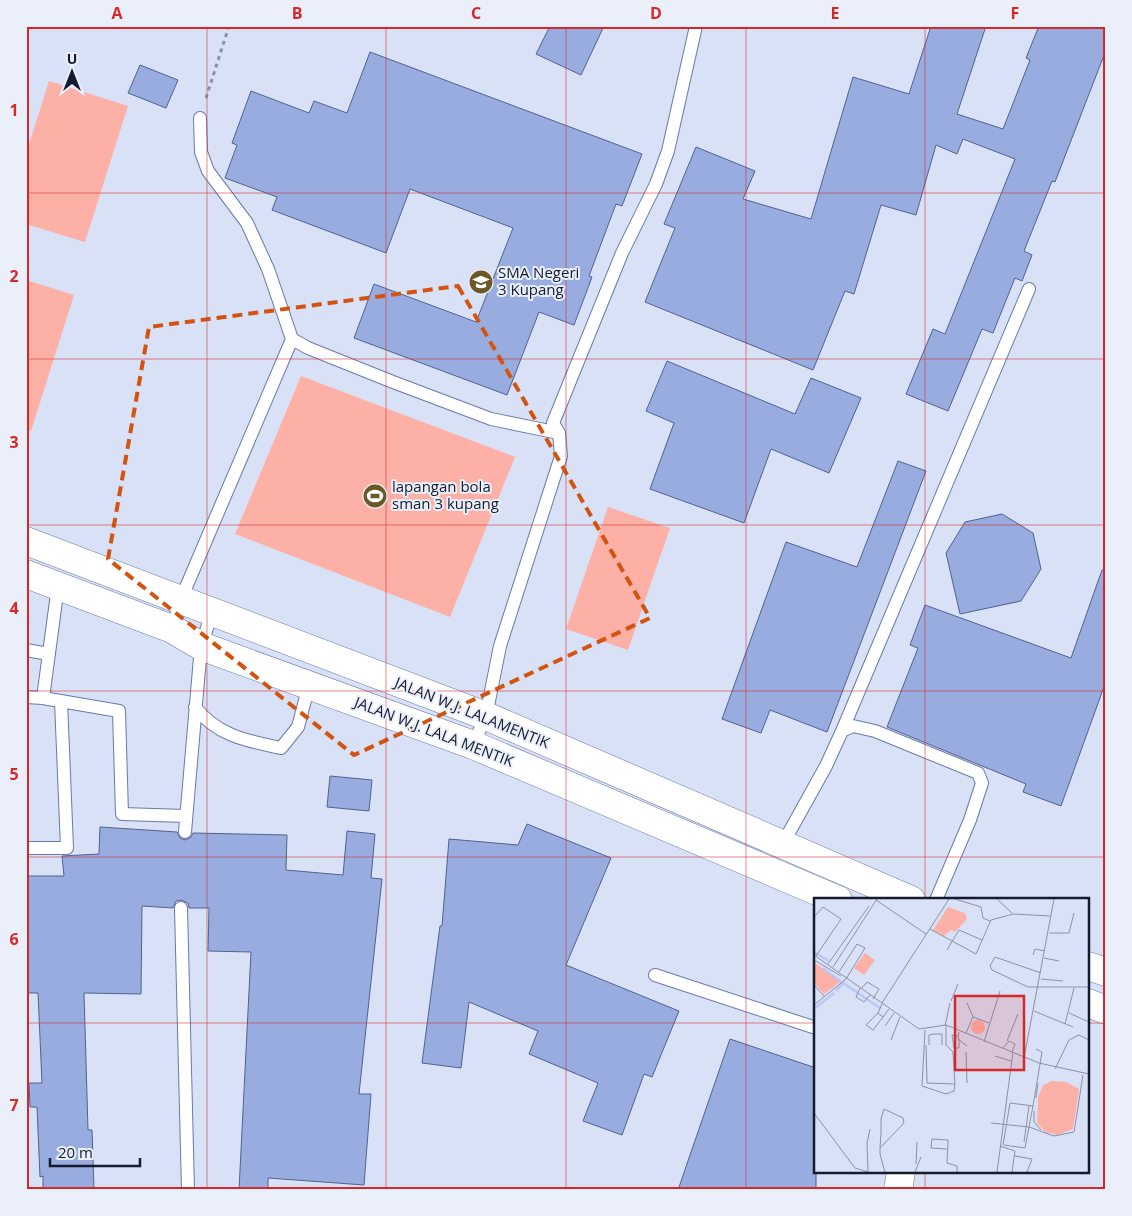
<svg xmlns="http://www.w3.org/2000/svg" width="1132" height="1216" font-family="'Open Sans',sans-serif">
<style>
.green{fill:#fdb0a6}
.building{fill:#98acdf;stroke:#516291}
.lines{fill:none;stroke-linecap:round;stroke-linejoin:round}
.lane-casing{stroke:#687aaa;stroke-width:14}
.secondary-casing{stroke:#687aaa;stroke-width:29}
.primary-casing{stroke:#687aaa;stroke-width:29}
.path{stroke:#8991a6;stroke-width:3;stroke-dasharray:4 4;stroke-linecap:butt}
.lane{stroke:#fff;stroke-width:12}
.secondary{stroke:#fff;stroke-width:28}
.primary{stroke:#fff;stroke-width:28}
.marked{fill:none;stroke:#d35310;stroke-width:4;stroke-dasharray:10 6;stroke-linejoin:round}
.grid{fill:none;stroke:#d62828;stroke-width:1;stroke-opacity:0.55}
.labels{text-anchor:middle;stroke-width:4;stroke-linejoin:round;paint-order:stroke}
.poi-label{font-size:15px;fill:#141b2f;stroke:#eaeffa;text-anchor:start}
.street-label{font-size:15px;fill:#141b2f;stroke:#eaeffa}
.inset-river{fill:none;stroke:#b6c9f6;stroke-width:2.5}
.inset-road{fill:none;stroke:#8a92a7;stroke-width:1}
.view{fill:#d62828;fill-opacity:0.15;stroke:#d62828;stroke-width:2.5}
.inset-edge{fill:none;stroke:#141b2f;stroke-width:2.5}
.neatline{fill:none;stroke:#d62828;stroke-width:2}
.grid-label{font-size:16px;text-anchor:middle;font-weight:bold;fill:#d62828}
</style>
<rect width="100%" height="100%" fill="#d9e1f7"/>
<path class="green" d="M49,81L128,106L85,242L26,224V154Z
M26,280L74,295L31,431L26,430Z
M301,376L515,457L450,617L235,534Z
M608,507L670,528L628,650L566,629Z"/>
<path class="building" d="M550,26H604L581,75L536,54Z
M931,26H986L957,114L1003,129L1030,60L1026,58L1039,26H1106V50L1055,182L1052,181L1024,251L1032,255L1022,281L1015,278L993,333L982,329L948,411L906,394L933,329L945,334L1015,159L963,139L957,154L936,145L916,215L881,205L854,294L845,291L813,370L645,302L675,228L664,224L696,147L755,171L743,199L811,219L853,77L909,94Z
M370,52L642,154L622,206L616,204L589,276L592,277L574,325L539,312L507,395L354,338L374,284L476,322L513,228L410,189L386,253L272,210L277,197L225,178L237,145L232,143L251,91L309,113L314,101L347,113Z
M140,65L178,80L166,108L128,93Z
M667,361L795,414L811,378L861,398L829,473L771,449L744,523L650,489L674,423L646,411Z
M898,461L926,471L827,732L770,710L761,733L722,719L786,542L857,567Z
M1002,514L1033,533L1041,569L1021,601L960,614L946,553L965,522Z
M1102,570L1106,571V681L1061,806L1023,792L1026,784L887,727L918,648L910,645L925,605L1071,658Z
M330,776L372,780L369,811L327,807Z
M527,824L611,858L566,965L679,1011L652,1077L644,1074L622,1135L583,1121L598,1083L529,1054L538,1031L469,1002L461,1068L422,1063L440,926H442L449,839L518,845Z
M100,827L177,832L180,838L185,840L191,837L193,833L287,835L286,870L343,875L347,831L375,834L371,878L382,879L359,1094H371L364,1185L268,1178V1190H239L251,952L208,951L209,908H189L188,903L181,900L176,901L173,908L142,906L141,994L84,993L88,1130H92L94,1190H43V1176L40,1177L37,1107H30L29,1083H42L38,993H26V876H64L62,856L99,854Z
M730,1039L816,1068V1190H678Z"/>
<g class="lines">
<defs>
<path id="lane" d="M200,118L201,152L208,171L247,223L268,269L292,339L308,348L393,382L491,419L559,433
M58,586L43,698L119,711L122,814L186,816
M172,629L181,599L292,339
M26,650L49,654
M26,697L43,698
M195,707C217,736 248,741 281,748L298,727L309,685
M842,731L1029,289
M473,745L486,716L500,646L561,456L559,433L553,423L622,253L656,184L668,151L696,26
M185,832L201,646L212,613
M781,847L826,766L842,731L853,726L875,731L978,773L982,783L970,820L936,900
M26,848H67L61,701
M181,908L188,1190
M655,975L816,1028"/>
<path id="secondary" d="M898,1190L901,1172"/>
<path id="primary" d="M26,541L486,716L911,900
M26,574L172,629L201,646L473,745L838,900
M1088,966L1106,972
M1088,1003L1106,1010"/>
</defs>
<use href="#lane" class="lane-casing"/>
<use href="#secondary" class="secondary-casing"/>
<use href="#primary" class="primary-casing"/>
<path class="path" d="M206,98L229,26"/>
<use href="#lane" class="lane"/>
<use href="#secondary" class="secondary"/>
<use href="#primary" class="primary"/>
</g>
<path class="marked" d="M458,286L650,618L354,755L108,559L149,327Z"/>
<path class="grid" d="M207,26V1190M386,26V1190M566,26V1190M746,26V1190M925,26V900M26,193H1106M26,359H1106M26,525H1106M26,691H1106M26,857H1106M26,1023H816M1088,1023H1106M925,1172V1190"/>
<defs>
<symbol id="school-disc" viewBox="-11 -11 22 22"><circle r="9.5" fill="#6b5826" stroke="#eaeffa"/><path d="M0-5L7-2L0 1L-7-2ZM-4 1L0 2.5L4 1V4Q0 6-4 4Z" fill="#fff"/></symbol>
<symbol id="stadium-disc" viewBox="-11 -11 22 22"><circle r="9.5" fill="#6b5826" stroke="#eaeffa"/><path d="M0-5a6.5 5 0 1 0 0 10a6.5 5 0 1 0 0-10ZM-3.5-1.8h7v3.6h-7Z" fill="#fff"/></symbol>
</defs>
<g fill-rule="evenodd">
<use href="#school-disc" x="467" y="268" width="28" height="28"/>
<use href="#stadium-disc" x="361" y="482" width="28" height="28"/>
</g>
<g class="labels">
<g class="poi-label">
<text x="498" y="278">SMA Negeri<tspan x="498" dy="17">3 Kupang</tspan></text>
<text x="392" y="492">lapangan bola<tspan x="392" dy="17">sman 3 kupang</tspan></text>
</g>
<g class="street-label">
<text transform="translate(472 713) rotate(22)" y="5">JALAN W.J. LALAMENTIK</text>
<text transform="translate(434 732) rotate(21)" y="5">JALAN W.J. LALA MENTIK</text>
</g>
</g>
<g transform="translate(814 898)">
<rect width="275" height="275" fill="#d9e1f7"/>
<path d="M134,9L151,15L153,21L141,34L137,32L130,38L119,32ZM51,55L61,62L50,77L40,70ZM0,64L26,84L10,96L0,85ZM157 129a7 7 0 1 1 14 0a7 7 0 1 1-14 0ZM238,183L252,184L265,191L259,231L244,237L231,234L223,225L224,199L229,187Z" fill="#fdb0a6"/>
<path class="inset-river" d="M0,54L15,63M9,70L27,84M22,93L29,85L66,110M0,111L20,95"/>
<path class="inset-road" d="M141,1L167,9L169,20L176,23M183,1L198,15M62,2L112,36M1,18L9,9L27,21L2,58M116,31L162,56L177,22L199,16L236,18M235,35H255L260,15M133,52L145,32L168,42M0,57L105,131L132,127L225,165L275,176M219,57L221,51L230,53M230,60L245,63M0,62L27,78M14,66L55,8M19,69L63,1M227,75L181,59L176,68L178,72L214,89H274M227,81L249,83M0,87L11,99M46,90L42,99L50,104L56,97M47,91L53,84L65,91L59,101M137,103L144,86M68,105L135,1M68,106L64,115L69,119L75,111M0,107L32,81L51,50L43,46L25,74M220,113L259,129M64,115L52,127L59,132L69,119M255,115L275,124M159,119L175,125M251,126L260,90M71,128L80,115M131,128L136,105M111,132L108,188L132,196L140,193L141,186L139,154L132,147V127M145,134L144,141L153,148M152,135L159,119L153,105M144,138L138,137L140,150H145V141M77,142L86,119M193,143L204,116M170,144L186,93M112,147L113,185L141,186M115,147V137L120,136H128V147M189,150L195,143L201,146L198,154M152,154L153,185M181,158L197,163M210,160L240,1M241,171L255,142L265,137L275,142M222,200L224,185M219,208L228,154L222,151M220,213V224L227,232M0,215L41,270L54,274M177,225L215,229L211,250L190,247M210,244L215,208M189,247L196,205L219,208L215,229L240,238L260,234L269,177M186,248L201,253L198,274M66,250L90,225L89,220L70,211L67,221V235L66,250V256L71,274M133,251L117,250L118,241L134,242V244L133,265L143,268V274M201,258L218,261L213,274M102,266L103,244M54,274L53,245L56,231M101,274L107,259M183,274L199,154"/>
<path class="view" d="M141,98H210V172H141Z"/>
<rect width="275" height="275" class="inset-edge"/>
</g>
<rect width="1132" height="1216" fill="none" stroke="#eaeffa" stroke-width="55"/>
<g transform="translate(72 72)" stroke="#eaeffa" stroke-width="4" paint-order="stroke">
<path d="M0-4L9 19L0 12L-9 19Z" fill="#141b2f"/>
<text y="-8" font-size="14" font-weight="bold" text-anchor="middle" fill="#141b2f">U</text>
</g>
<path d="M50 1158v8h90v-8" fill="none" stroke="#141b2f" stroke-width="2.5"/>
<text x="58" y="1158" font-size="15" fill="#141b2f" stroke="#eaeffa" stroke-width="4" paint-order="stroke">20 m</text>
<rect x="28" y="28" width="1076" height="1160" class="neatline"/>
<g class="grid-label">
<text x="117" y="19">A</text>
<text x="297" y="19">B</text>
<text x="476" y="19">C</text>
<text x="656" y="19">D</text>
<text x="835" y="19">E</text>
<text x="1015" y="19">F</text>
<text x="14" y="116">1</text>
<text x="14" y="282">2</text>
<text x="14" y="448">3</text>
<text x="14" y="614">4</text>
<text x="14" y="780">5</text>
<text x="14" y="945">6</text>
<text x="14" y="1111">7</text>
</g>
</svg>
